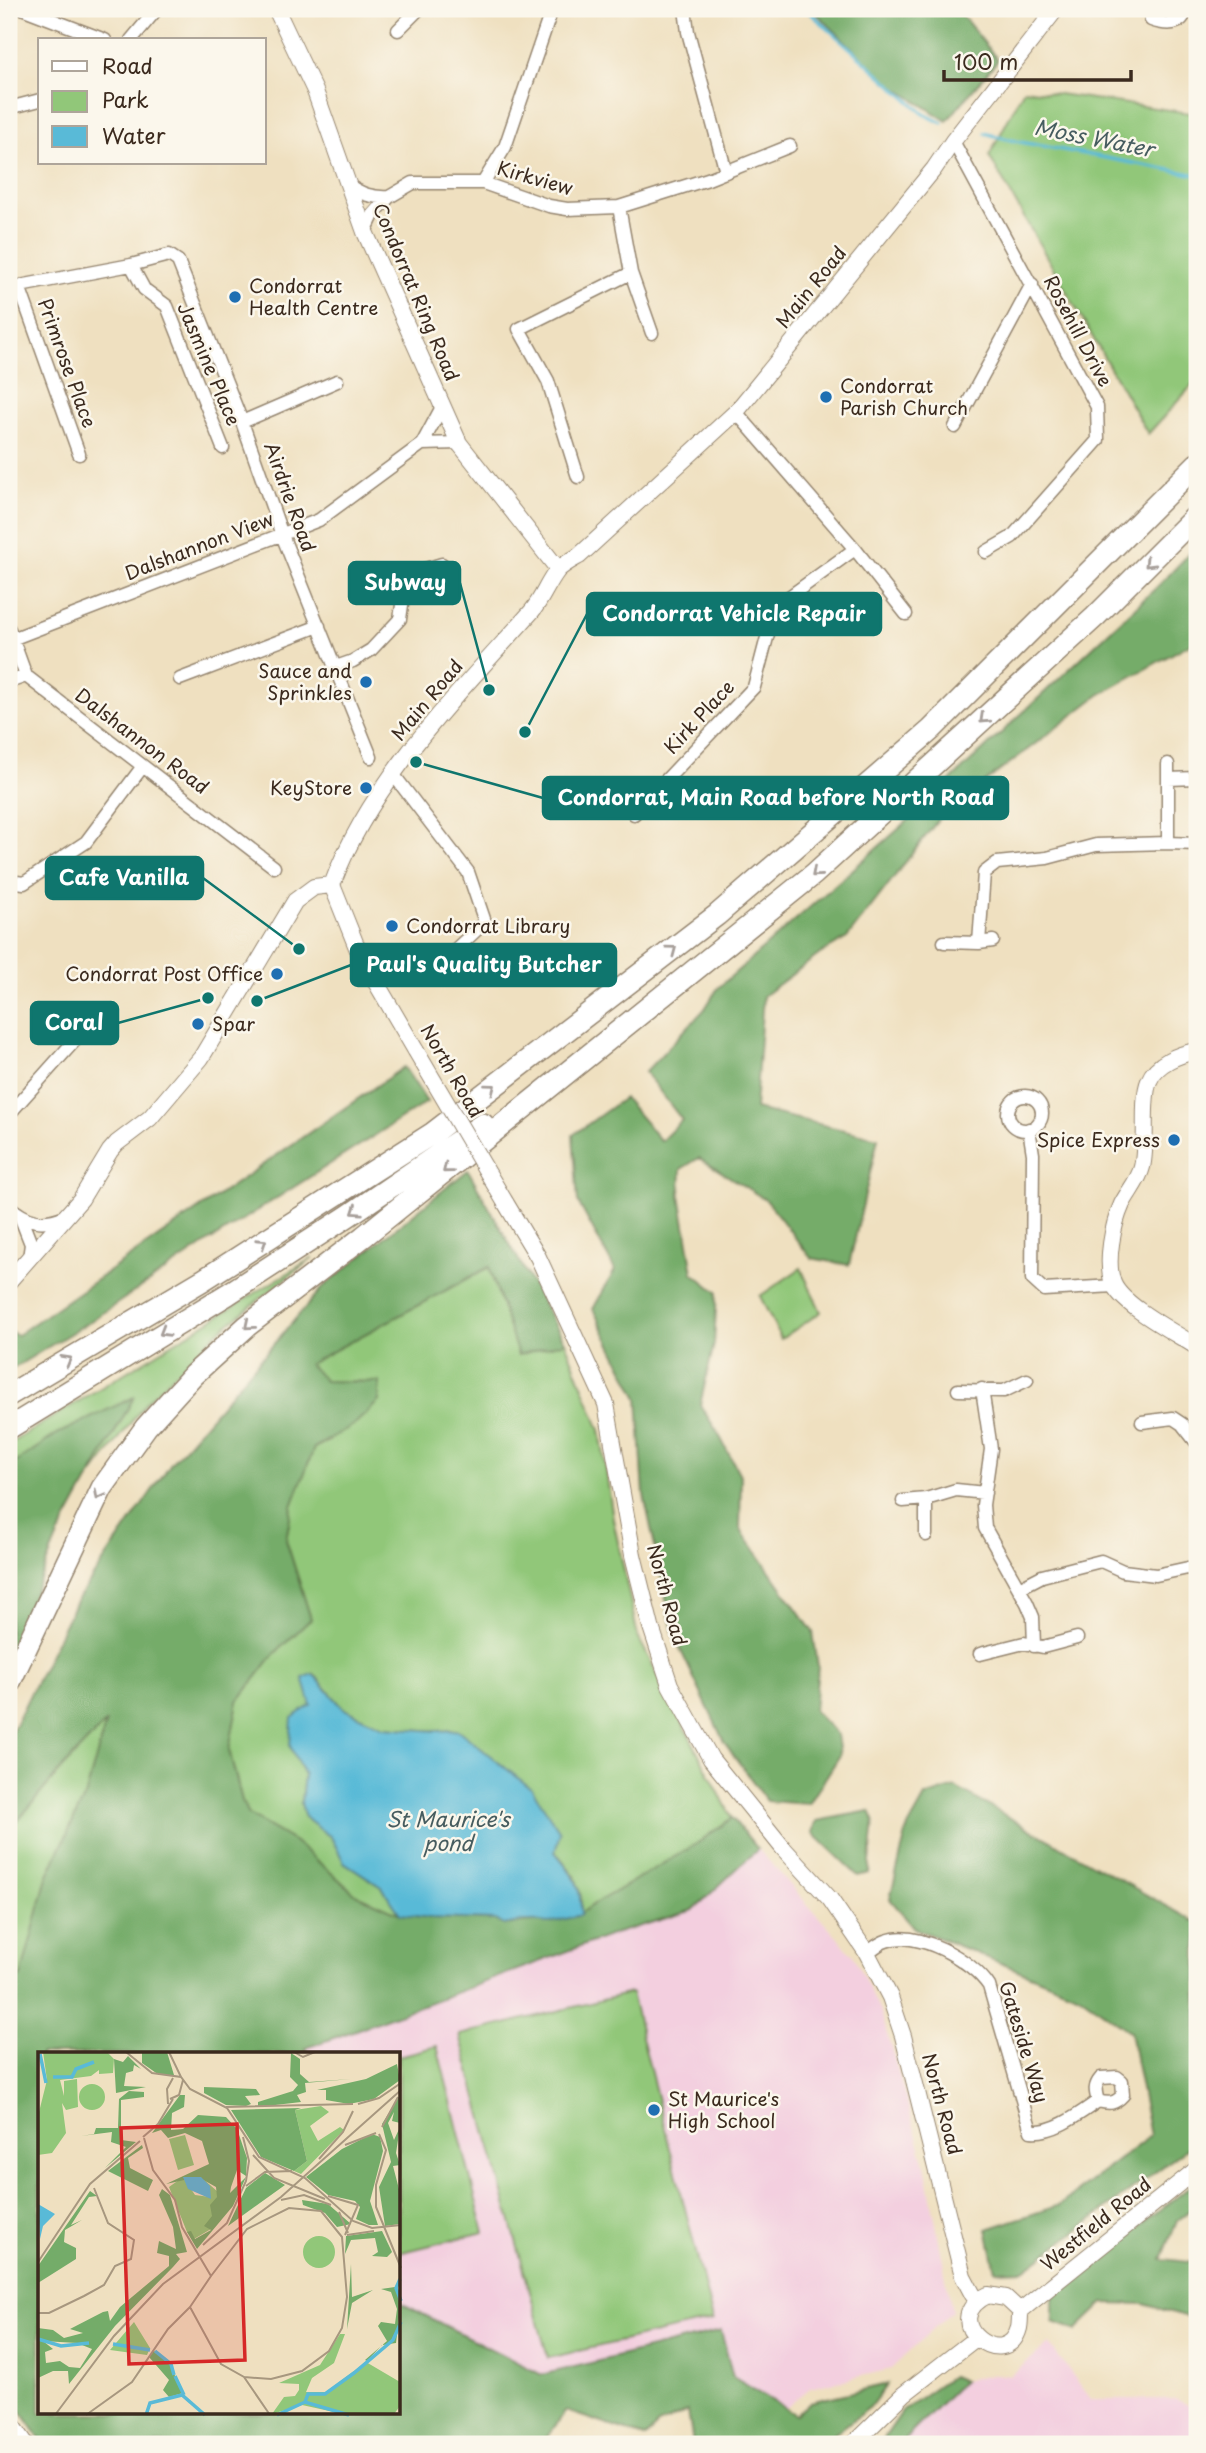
<svg xmlns="http://www.w3.org/2000/svg" width="1206" height="2453" font-family="'Playpen Sans',sans-serif">
<style>
.built{fill:#f3cfdf}
.green{fill:#91c779;stroke:#66784c;stroke-width:2}
.forest{fill:#74ac69;stroke:#586b44;stroke-width:2}
.water{fill:#59bad7;stroke:#4a727a;stroke-width:2}
.lines{fill:none;stroke-linecap:round;stroke-linejoin:round}
.stream{stroke:#59bad7;stroke-width:3.5}
.street-casing{stroke:#95856f;stroke-width:15}
.secondary-casing{stroke:#95856f;stroke-width:18}
.highway-casing{stroke:#95856f;stroke-width:24}
.street{stroke:#fff;stroke-width:12}
.secondary{stroke:#fff;stroke-width:16}
.highway{stroke:#fff;stroke-width:21}
.secondary-bridge-casing{stroke:#95856f;stroke-width:18;stroke-linecap:butt}
.secondary-bridge{stroke:#fff;stroke-width:16}
.oneway{stroke:#a79f9a}
.poi-dot{fill:#1f6fb2;stroke:#fbf7ec;stroke-width:2.5}
.labels{text-anchor:middle;stroke-width:5;stroke-linejoin:round;paint-order:stroke}
.street-label{font-size:19px;fill:#3b2a1e;stroke:#fbf7ec}
.poi-label{font-size:19px;fill:#3b2a1e;stroke:#fbf7ec;text-anchor:start}
.water-label{font-size:21px;font-style:italic;fill:#465c5f;stroke:#fbf7ec}
.inset-river{fill:none;stroke:#59bad7;stroke-width:3.5}
.inset-road{fill:none;stroke:#a7977f;stroke-width:2}
.view{fill:#d62828;fill-opacity:0.15;stroke:#d62828;stroke-width:3.5}
.inset-edge{fill:none;stroke:#3b2a1e;stroke-width:3.5}
.leader{fill:none;stroke:#0f766e;stroke-width:2.5}
.callout-dot{fill:#0f766e;stroke:#fbf7ec;stroke-width:2.5}
.callout{fill:#0f766e;stroke:#0f766e;stroke-width:2.5}
.callout-label{font-size:21px;text-anchor:middle;font-weight:bold;fill:#fff}
</style>
<rect width="100%" height="100%" fill="#fbf7ec"/>
<filter id="ink" filterUnits="userSpaceOnUse"><feTurbulence type="fractalNoise" baseFrequency=".0143" numOctaves="2"/><feDisplacementMap in="SourceGraphic" scale="14" xChannelSelector="R" yChannelSelector="G"/><feConvolveMatrix kernelMatrix="1 2 1 2 8 2 1 2 1" color-interpolation-filters="sRGB"/></filter>
<filter id="wash" filterUnits="userSpaceOnUse"><feTurbulence type="fractalNoise" baseFrequency=".00686" numOctaves="4" result="noise"/><feDisplacementMap in="SourceGraphic" scale="28" xChannelSelector="R" yChannelSelector="G"/><feGaussianBlur stdDeviation="1.57" result="paint"/><feColorMatrix in="noise" values="0 0 0 0 0 0 0 0 0 0 0 0 0 0 0 0 0 1.4 0 .05"/><feComposite in="paint" operator="in"/></filter>
<g filter="url(#wash)">
<rect width="100%" height="100%" fill="#efe0c0"/>
<path class="built" d="M758,1849L853,1955L882,2016L925,2165L952,2311L891,2369L810,2388L786,2408L733,2377L721,2331L542,2375L399,2302V2054H308L306,2048L614,1934L693,1910Z
M1049,2344L1091,2399H1175L1197,2409V2444H900L963,2381L996,2374L1010,2376Z"/>
<path class="green" d="M1024,89L1197,114V380L1148,434L989,156Z
M314,1257L219,1331L147,1401L89,1479L133,1399L57,1434L9,1467V1444Z
M489,1267L518,1355L565,1342L600,1430L613,1519L638,1637L732,1818L695,1845L594,1904L581,1915V1897L575,1876L458,1730L437,1731L384,1727L344,1709L314,1674L311,1705L290,1746L304,1775L301,1803L305,1818L331,1837L344,1862L382,1887L400,1914L357,1895L295,1842L249,1815L242,1801L229,1750L238,1701L274,1654L311,1619L286,1540L292,1506L314,1448L329,1441L378,1382L325,1381L308,1364Z
M801,1268L821,1312L781,1339L760,1296Z
M107,1721L86,1794L47,1877L21,1978L9,1975V1831L61,1769Z
M631,1993L713,2320L548,2358L460,2035Z
M437,2046L484,2232L399,2253V2056Z"/>
<path class="forest" d="M812,9H957L998,60L947,121L887,82Z
M1197,546V640L1099,695L942,815L847,938L820,954L763,996L755,1109L878,1138L849,1265L811,1258L766,1200L699,1158L681,1169L680,1195L693,1273L717,1292L714,1344L700,1405L718,1433L741,1477L740,1529L813,1632L818,1666L814,1711L837,1735L840,1755L809,1804L767,1801L724,1742L674,1636L644,1495L638,1398L593,1309L615,1270L578,1202L573,1135L624,1098L661,1141L682,1120L645,1072L704,1010L718,988L902,826L1158,586Z
M404,1067L427,1102L205,1244L97,1317L9,1371V1332L17,1335Z
M468,1170L565,1342L518,1355L489,1267L309,1364L325,1381L379,1382V1401L355,1424L314,1448L292,1506L286,1540L311,1619L274,1654L238,1701L229,1750L242,1801L249,1815L295,1842L357,1895L400,1914L431,1918L496,1920L504,1925C539,1918 563,1929 594,1904L695,1845L732,1818L758,1849L693,1910L614,1934L323,2042L306,2048L308,2054H40V2413H399V2302L542,2375L721,2331L733,2377L796,2415L810,2402L887,2384L870,2407L821,2444H693L688,2411L658,2425L645,2437L566,2411L542,2444H44L9,2394V1975L21,1977L47,1877L86,1794L106,1722L61,1769L9,1831V1737L75,1603L171,1463L323,1287Z
M134,1397L58,1536L9,1653V1467L57,1434Z
M955,1787L1197,1923V2141L1024,2270L996,2271L987,2229L1060,2205L1150,2136L1130,2032L1079,1995L914,1928L890,1899L907,1829L925,1797Z
M870,1811L874,1820L869,1873L858,1876L813,1833L816,1821Z
M1197,2181V2205L1177,2221L1162,2259L1197,2263V2320L1144,2304L1104,2303L1076,2330L1053,2322V2295Z
M951,2376L963,2381L900,2444H880L904,2409Z"/>
<path class="water" d="M313,1674L344,1709L384,1727L437,1731L458,1730L532,1789L560,1832L555,1852C575,1876 581,1883 581,1915L550,1923L524,1921L504,1925L496,1920L431,1918L400,1914L382,1887L344,1862L331,1837L305,1818L301,1803L304,1775L290,1746L292,1718L311,1705L303,1678Z"/>
<g class="lines">
<path class="stream" d="M806,9L924,114L942,123
M985,133L1015,141L1197,175"/>
</g>
</g>
<g filter="url(#ink)">
<g class="lines">
<defs>
<path id="street" d="M24,9L105,40
M523,9L552,13
M685,9L688,32L726,172
M1149,9L1151,20C1165,25 1183,27 1186,9
M398,30L419,9
M131,40L157,9
M9,108L40,100
M953,141L1097,407L1098,440L1012,537L986,552
M483,183L505,147L552,9
M348,185C361,194 372,198 389,197
M619,207L631,273L652,333
M365,232L373,215L389,197L413,183H483L549,206L567,209L619,207L708,179L790,146
M131,265L144,289L167,306L223,448
M19,286L79,454
M9,288L131,265L169,255L178,261L242,422L282,535L371,757
M736,412L855,549L906,614
M242,422L337,381
M955,427L1032,284
M422,444L459,443
M578,477L548,381L519,329L631,273
M9,629L26,676L274,867
M12,639L319,520L422,444L443,405
M336,667L353,661L371,650L400,619L402,605L395,578L442,564
M180,679L319,626
M9,682L26,676
M393,774L468,872L485,922L442,962
M1168,779L1197,778
M634,814L754,687L775,607L855,549
M1168,843V764
M9,881L24,883L86,842L143,766
M944,942L979,943L993,941
M979,943L984,873L997,863L1047,858L1096,845L1168,843L1197,844
M1008 1113a17 17 0 1 1 34 0a17 17 0 1 1-34 0Z
M9,1114L95,1018
M1029,1129L1033,1154L1032,1279L1044,1290L1114,1286
M9,1206C27,1222 42,1226 65,1216
M20,1216L31,1244L29,1258
M982,1389L991,1449L983,1505L985,1528L1027,1603L1033,1617L1034,1646
M958,1390L1004,1391L1027,1380
M1142,1422L1173,1418L1182,1424L1197,1443
M926,1499V1535
M903,1501L926,1499L956,1490L985,1493
M1019,1588L1042,1576L1101,1561L1123,1571L1156,1575L1197,1566
M980,1654L1024,1643L1043,1647L1077,1638
M867,1953C873,1949 879,1943 886,1941C917,1929 972,1960 989,1986L1031,2131C1055,2133 1079,2114 1098,2101C1095,2091 1094,2086 1101,2078L1117,2077L1122,2081L1123,2095C1115,2104 1109,2104 1098,2101"/>
<path id="secondary" d="M276,9L315,91L365,232L459,443L558,569
M332,885C370,781 459,693 532,611C542,599 547,584 557,571C562,565 572,560 579,556L736,412L934,169L953,141L1056,9
M332,885L360,955L416,1051
M1197,1051C1179,1054 1156,1063 1149,1081C1141,1100 1148,1142 1142,1167C1139,1180 1128,1192 1122,1204C1113,1224 1105,1262 1113,1283C1122,1306 1176,1333 1197,1347
M505,1202L538,1257L606,1404L633,1555L651,1627L670,1685L711,1759L783,1848L830,1899L867,1953L890,1997L903,2036L963,2276L973,2295L979,2300
M9,1281L81,1199L110,1151L117,1143L150,1118L201,1058L295,901L314,887L332,885
M988,2295L1006,2298L1020,2311C1020,2316 1020,2323 1019,2328C1006,2375 934,2321 988,2295Z
M1020,2311L1197,2169
M9,2420L26,2444
M853,2444L904,2394L976,2338"/>
<path id="highway" d="M9,1395L203,1280L433,1133L717,915L931,730L1197,464
M9,1428L228,1294L348,1216L483,1124
M9,1684L102,1488L146,1427L193,1375L247,1326L363,1237L814,874L1095,617L1197,515"/>
</defs>
<use href="#street" class="street-casing"/>
<use href="#secondary" class="secondary-casing"/>
<use href="#highway" class="highway-casing"/>
<use href="#street" class="street"/>
<use href="#secondary" class="secondary"/>
<use href="#highway" class="highway"/>
<defs>
<path id="secondary-bridge" d="M416,1051L505,1202"/>
</defs>
<use href="#secondary-bridge" class="secondary-bridge-casing"/>
<use href="#secondary-bridge" class="secondary-bridge"/>
</g>
<defs><path id="oneway-chevron" d="M-2-3.5L2.5 0L-2 3.5" fill="none" stroke-width="1.6" stroke-linecap="round" stroke-linejoin="round" transform="scale(1.75)"/></defs>
<g class="oneway">
<use href="#oneway-chevron" transform="translate(1149 563) rotate(135)"/>
<use href="#oneway-chevron" transform="translate(984 719) rotate(137)"/>
<use href="#oneway-chevron" transform="translate(816 873) rotate(139)"/>
<use href="#oneway-chevron" transform="translate(672 950) rotate(-37)"/>
<use href="#oneway-chevron" transform="translate(491 1088) rotate(-37)"/>
<use href="#oneway-chevron" transform="translate(447 1169) rotate(141)"/>
<use href="#oneway-chevron" transform="translate(356 1211) rotate(146)"/>
<use href="#oneway-chevron" transform="translate(262 1243) rotate(-33)"/>
<use href="#oneway-chevron" transform="translate(249 1325) rotate(140)"/>
<use href="#oneway-chevron" transform="translate(164 1332) rotate(149)"/>
<use href="#oneway-chevron" transform="translate(67 1360) rotate(-30)"/>
<use href="#oneway-chevron" transform="translate(99 1495) rotate(118)"/>
</g>
</g>
<g class="poi-dot">
<circle cx="235" cy="297" r="7"/>
<circle cx="826" cy="397" r="7"/>
<circle cx="366" cy="682" r="7"/>
<circle cx="366" cy="788" r="7"/>
<circle cx="392" cy="926" r="7"/>
<circle cx="277" cy="974" r="7"/>
<circle cx="198" cy="1024" r="7"/>
<circle cx="1174" cy="1140" r="7"/>
<circle cx="654" cy="2110" r="7"/>
</g>
<g class="labels">
<g class="street-label">
<text transform="translate(535 178) rotate(16)" y="7">Kirkview</text>
<text transform="translate(811 287) rotate(-51)" y="7">Main Road</text>
<text transform="translate(416 292) rotate(67)" y="7">Condorrat Ring Road</text>
<text transform="translate(1078 331) rotate(62)" y="7">Rosehill Drive</text>
<text transform="translate(67 363) rotate(70)" y="7">Primrose Place</text>
<text transform="translate(209 364) rotate(67)" y="7">Jasmine Place</text>
<text transform="translate(290 497) rotate(70)" y="7">Airdrie Road</text>
<text transform="translate(199 546) rotate(-21)" y="7">Dalshannon View</text>
<text transform="translate(427 700) rotate(-50)" y="7">Main Road</text>
<text transform="translate(699 717) rotate(-47)" y="7">Kirk Place</text>
<text transform="translate(142 741) rotate(37)" y="7">Dalshannon Road</text>
<text transform="translate(452 1071) rotate(60)" y="7">North Road</text>
<text transform="translate(667 1595) rotate(75)" y="7">North Road</text>
<text transform="translate(1024 2042) rotate(73)" y="7">Gateside Way</text>
<text transform="translate(942 2104) rotate(75)" y="7">North Road</text>
<text transform="translate(1096 2224) rotate(-39)" y="7">Westfield Road</text>
</g>
<g class="poi-label">
<text x="249" y="293">Condorrat<tspan x="249" dy="22">Health Centre</tspan></text>
<text x="840" y="393">Condorrat<tspan x="840" dy="22">Parish Church</tspan></text>
<text x="352" y="678" text-anchor="end">Sauce and<tspan x="352" dy="22">Sprinkles</tspan></text>
<text x="352" y="795" text-anchor="end">KeyStore</text>
<text x="406" y="933">Condorrat Library</text>
<text x="263" y="981" text-anchor="end">Condorrat Post Office</text>
<text x="212" y="1031">Spar</text>
<text x="1160" y="1147" text-anchor="end">Spice Express</text>
<text x="668" y="2106">St Maurice's<tspan x="668" dy="22">High School</tspan></text>
</g>
<g class="water-label">
<text transform="translate(1094 139) rotate(11)" y="7">Moss Water</text>
<text x="448" y="1827">St Maurice's<tspan x="448" dy="24">pond</tspan></text>
</g>
</g>
<g transform="translate(38 2052)">
<rect width="362" height="362" fill="#efe0c0"/>
<path d="M5,0H69L76,7L75,21L61,22V18L53,24L22,28L26,44V29L39,27L40,55L28,58L24,51L28,81L14,101L0,103V64L9,28ZM41 45a13 13 0 1 1 26 0a13 13 0 1 1-26 0ZM283,54L291,60L272,74L280,89L302,75L306,78L263,122L256,119L269,109L257,58ZM147,83L156,113L140,118L131,87ZM145,125L157,143L172,145L163,125L180,140L173,177L156,187L149,180L131,135ZM265 200a16 16 0 1 1 32 0a16 16 0 1 1-32 0ZM96,270L112,296L109,303L72,298ZM302,282H307L296,311L274,326L268,340H288L328,310L362,330V354L356,362H305L264,353L234,362L246,345L257,344L261,338V332L241,331L282,313Z" fill="#91c779"/>
<path d="M104,0H129L136,23H121L104,11ZM253,1L262,7V22L271,30L313,27L267,31L268,40L259,43L263,50L220,55V50L255,39L260,33L252,25ZM90,4L103,17L96,13L95,19L88,21L86,34L108,35L78,41L76,7L85,10ZM359,12L362,28L336,47L311,52L288,48V38H279L328,27ZM166,35L218,37L222,43L207,44L213,52L208,54L188,53L166,41ZM91,39L106,40V45L83,48V88L98,90L67,116L88,95L73,90L74,80L43,84L56,82L58,76H80L81,47ZM142,43H147L146,55L134,61L133,78L145,77L160,63L188,65L199,77L209,106L208,124L199,118L193,135L192,141L208,125L195,154L159,197L149,180L153,179L157,187L173,178L166,174L174,164L172,153L179,145L178,135L160,125L128,132L171,112L164,89L147,81L130,86L123,78L114,81ZM362,43V71L354,69L356,60L350,71L356,88L362,75L358,101L362,113L355,114L362,141V172L347,174L341,135L353,110L344,72ZM263,56L257,58L269,109L256,119L223,105L193,58ZM334,82L342,85L345,99L332,149L340,173H331L318,167L322,155L317,149L290,143L268,125L304,97ZM104,93L105,96L90,106L92,116L115,128L110,139L70,119ZM227,121L247,133L190,174L208,136ZM124,137L132,143L149,200L138,202L142,207L135,215L77,274L31,332L30,319H15L0,326V276L15,278L26,286L45,281L32,277L65,260L70,259L72,269L82,255L131,214V204L119,201L121,189L138,197L135,175L121,143ZM5,289L39,291L54,297L42,316L31,315L22,309L8,311L7,300L15,297ZM52,139L59,144L51,145L33,173L44,168L27,178L26,190L38,196V207L0,231V214ZM264,148L290,152L313,172L299,175L287,161L265,153ZM344,179L354,200L349,205L334,204L340,200L337,186L313,188L307,202L308,184ZM313,212L314,245L335,238L314,251L309,277ZM357,235L363,249L358,291L344,293L329,309L327,308L349,289L340,274L343,270L357,272L359,257L353,240L343,237ZM116,299L131,311L145,341L131,345L125,338L131,328L111,305Z" fill="#74ac69" fill-rule="evenodd"/>
<path d="M145,125H163L172,134L173,147L150,137ZM0,152L17,162L5,174L2,187Z" fill="#59bad7"/>
<path class="inset-river" d="M2,2L8,31M15,25H34L38,17L56,10M362,227L358,236L363,249M0,287L23,294L51,291M75,292L112,298M117,299L133,312L136,323M137,324L146,343M267,350L270,342H287L316,321L355,288L363,270M108,363L112,351L144,343L167,363M239,363L267,350L311,363"/>
<path class="inset-road" d="M88,0L114,21L143,25L152,37L189,56L221,105L267,126L315,169L334,176L363,173M131,0L143,25M256,0L265,5L277,0M132,47L141,43L145,28M130,52L129,37L135,26M320,52L341,46L363,31M188,55L315,52M344,75L360,45M341,82L348,98L338,133V155L363,216M105,85L120,72L135,47M106,86L115,118L137,148L144,175L173,224L152,255L183,312L206,325L232,363M307,93L338,81M215,103L236,126L287,147M281,107L305,80L315,59M208,134L227,120L254,119M290,144L320,153L307,183M243,148L266,143L293,153M301,160L310,181M309,183L336,179M165,193L189,171L208,129L211,109L205,85M0,210L52,132L102,89M173,224L209,177L251,156L283,159L304,185L309,245L304,276L291,299L264,319L233,327L206,325M0,261H11L46,244L66,233L77,214L93,207L96,188L70,171L56,136M17,363L76,284L125,232L243,145L363,38M48,363L94,330L130,277L152,255"/>
<path class="view" d="M199,72L207,308L91,312L83,76Z"/>
<rect width="362" height="362" class="inset-edge"/>
</g>
<path class="leader" d="M489 690L460 583M525 732L587 614M416 762L543 798M299 949L203 878M257 1001L351 965M208 998L118 1023"/>
<g class="callout-dot">
<circle cx="489" cy="690" r="7"/>
<circle cx="525" cy="732" r="7"/>
<circle cx="416" cy="762" r="7"/>
<circle cx="299" cy="949" r="7"/>
<circle cx="257" cy="1001" r="7"/>
<circle cx="208" cy="998" r="7"/>
</g>
<g class="callout">
<rect x="349" y="562" width="111" height="42" rx="7"/>
<rect x="587" y="593" width="294" height="42" rx="7"/>
<rect x="543" y="777" width="465" height="42" rx="7"/>
<rect x="46" y="857" width="157" height="42" rx="7"/>
<rect x="351" y="944" width="265" height="42" rx="7"/>
<rect x="31" y="1002" width="87" height="42" rx="7"/>
</g>
<g class="callout-label">
<text x="405" y="590">Subway</text>
<text x="734" y="621">Condorrat Vehicle Repair</text>
<text x="776" y="805">Condorrat, Main Road before North Road</text>
<text x="124" y="885">Cafe Vanilla</text>
<text x="484" y="972">Paul's Quality Butcher</text>
<text x="74" y="1030">Coral</text>
</g>
<rect width="1206" height="2453" fill="none" stroke="#fbf7ec" stroke-width="35"/>
<rect x="38" y="38" width="228" height="126" fill="#fbf7ec" stroke="#aea59a" stroke-width="2"/>
<rect x="52" y="61" width="35" height="10" fill="#ffffff" stroke="#aea59a" stroke-width="2"/>
<text x="102" y="74" font-size="21" fill="#3b2a1e">Road</text>
<rect x="52" y="91" width="35" height="21" fill="#91c779" stroke="#aea59a" stroke-width="2"/>
<text x="102" y="108" font-size="21" fill="#3b2a1e">Park</text>
<rect x="52" y="126" width="35" height="21" fill="#59bad7" stroke="#aea59a" stroke-width="2"/>
<text x="102" y="144" font-size="21" fill="#3b2a1e">Water</text>
<path d="M944 70v10h187v-10" fill="none" stroke="#3b2a1e" stroke-width="3.5"/>
<text x="954" y="70" font-size="21" fill="#3b2a1e" stroke="#fbf7ec" stroke-width="5" paint-order="stroke">100 m</text>
</svg>
